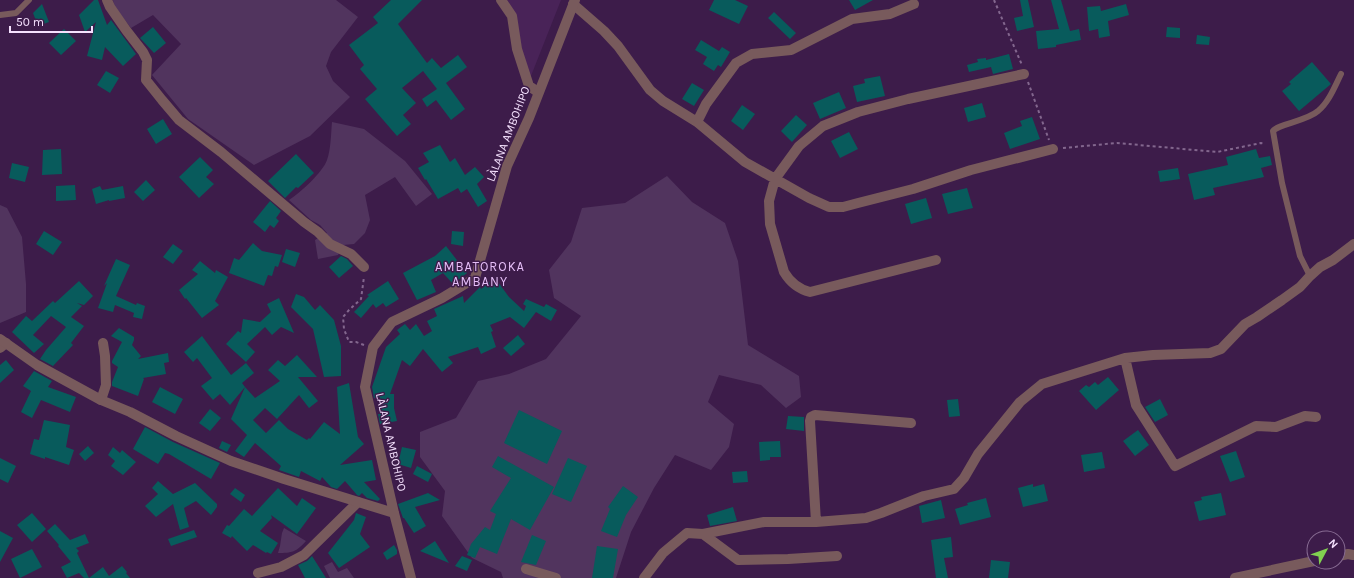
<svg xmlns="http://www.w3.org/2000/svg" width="1354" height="578" font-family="Karla,sans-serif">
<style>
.built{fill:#492358}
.green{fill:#51345e}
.building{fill:#085b5c}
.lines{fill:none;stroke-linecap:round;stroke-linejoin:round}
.path{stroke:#83678e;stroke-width:2;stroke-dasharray:3 3;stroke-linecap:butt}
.service{stroke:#785a5c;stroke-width:6}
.minor{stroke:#785a5c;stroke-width:10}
.tertiary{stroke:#785a5c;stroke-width:10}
.labels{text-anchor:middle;stroke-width:3;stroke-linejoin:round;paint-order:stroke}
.street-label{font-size:12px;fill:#f5e1fe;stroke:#3d1c4a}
.neighbourhood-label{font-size:13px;letter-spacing:1px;fill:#e5bef7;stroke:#3d1c4a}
</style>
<rect width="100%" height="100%" fill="#3d1c4a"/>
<path class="built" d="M499,0H561L527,86L508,16Z"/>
<path class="green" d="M113,0H336L358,17L331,52L326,66L333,81L350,97L310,136L254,165L188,119L152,75L181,44L153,15L131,28L114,6Z
M332,122L364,129L405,161L432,194L416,206L395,177L365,195L370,220L365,233L354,244L343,245L338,255L318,259L315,240L327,233L320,225L311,220L289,200C300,193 323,172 327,160C331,149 331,133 332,122Z
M667,176L692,202L725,223L738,261L748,345L799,376L801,397L786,408L761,385L719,375L708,402L734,424L729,447L711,470L675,455L654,488L631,532L616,578H503L501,572L472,558L442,516L445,491L420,457V432L456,418L478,381L509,374L546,359L581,316L554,298L549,270L571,242L582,208L625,203Z
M0,205L7,208L22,237L26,284V312L0,323Z
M284,528L306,541C296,552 292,553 278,553L280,546L282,533Z
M332,562L338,572L347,568L354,578H330L324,566Z"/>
<path class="building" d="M94,0H98L107,25L111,20L136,54L123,66L105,47L102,60L87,56L96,22L85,32L79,15Z
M391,0H422L398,24L427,63L432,58L441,68L458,55L467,67L446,83L465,109L451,120L436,100L427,107L422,99L437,89L423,71L402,88L416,103L403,115L411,124L397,136L365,99L377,89L360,69L364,65L349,45L378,23L373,17Z
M714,0H735L748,6L739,24L709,10Z
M849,0H873L855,10Z
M1020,0H1028L1034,27L1017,31L1014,18L1023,16Z
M1051,0H1061L1070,31L1079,29L1081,40L1056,45V47L1038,49L1036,31L1059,29Z
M42,4L49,22L38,26L33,13Z
M1126,4L1129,15L1108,21L1110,36L1099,38L1098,29L1089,31L1087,7L1100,6L1101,11Z
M774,12L796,33L790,39L768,18Z
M153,27L166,43L154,53L140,38Z
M1167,27L1180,28V38L1166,37Z
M64,29L76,41L61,55L49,43Z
M1197,35L1210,37L1209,45L1196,44Z
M701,40L719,51L722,47L730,52L721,67L718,65L714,71L703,64L707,57L695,50Z
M1009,54L1013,69L993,74L991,67L969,72L967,65L978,62L977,59L986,58V60Z
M1312,62L1331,84L1299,111L1282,91L1291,84L1289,82Z
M106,71L119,78L110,93L97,85Z
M880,76L885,96L857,102L853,86L865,83L864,79Z
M692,83L704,90L694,106L682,99Z
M839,92L846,108L820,119L813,103Z
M982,103L986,117L968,122L964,108Z
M742,105L755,114L743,130L731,121Z
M796,115L807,125L792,142L781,131Z
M1032,117L1040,139L1010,149L1004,133L1022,126L1020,121Z
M163,119L172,134L156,144L147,129Z
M849,132L858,149L840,158L831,141Z
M440,145L450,162L455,158L465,175L475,167L484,177L477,184L487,201L478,207L467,189L461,193L458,188L438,199L426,179L425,180L418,168L429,162L423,153Z
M61,149L62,174L42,175L43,150Z
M1256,149L1259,158L1270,156L1272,165L1261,168L1264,177L1213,188L1215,195L1194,200L1188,174L1228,165L1226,157Z
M296,154L314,173L298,188L296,187L285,198L268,181Z
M200,157L213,170L206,177L214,184L199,198L179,177Z
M12,163L29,167L25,182L9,178Z
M1178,168L1180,179L1160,182L1158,171Z
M146,180L155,190L143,201L134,192Z
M75,185L76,200L56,201V186Z
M100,186L102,190L123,186L125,198L109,201V200L96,204L92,189Z
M967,188L973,208L948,214L942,194Z
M926,198L932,218L911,224L905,204Z
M270,201L281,211L276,218L279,221L274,228L270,225L265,232L253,222Z
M44,231L62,242L53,255L36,244Z
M452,231L464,232L463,246L451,244Z
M253,243L262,251L282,255L278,267L275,266L272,276L268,275L264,286L229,273L234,258L239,260Z
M173,244L183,251L173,264L163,257Z
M446,246L467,273L453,284L443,273L431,280L436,292L417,300L403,273L435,256Z
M286,249L300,253L295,267L282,262Z
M341,256L347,259L353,266L339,278L329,267Z
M116,259L130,265L116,296L136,305L137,303L145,306L142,319L133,317L134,313L115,305L113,312L98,308L107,283L104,286Z
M200,261L215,273L216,270L228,277L215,301L219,305L202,318L186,298L185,299L179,290L198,274L192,270Z
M495,278L509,297L524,311L526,306L523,304L526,299L544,307L546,304L557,310L551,321L536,312L524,328L510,317L490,325L493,331L491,332L496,347L481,354L478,347L448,357L453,363L442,372L423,349L410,366L402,360L390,394H394V408L397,421L380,424L378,414H380V397L374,398L372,387L386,347L400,334L397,330L405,324L410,330L416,324L424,336L432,331L427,321L437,316L434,309L463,296L464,303L480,287L481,289Z
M79,281L93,296L84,305L77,303L82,306L71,317L84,326L71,343L73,345L53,366L40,359L46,350L66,327L51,316L33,335L44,344L34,353L12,332L26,316L32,321L53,301L55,303Z
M388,281L399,299L386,307L383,303L376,308L373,304L361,318L354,312L369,296L367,295Z
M296,294L304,297L315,310L320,305L334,320L341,346V376L324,377L313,329L291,307Z
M279,298L294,333L281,327L272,335L265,327L247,344L255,352L246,362L226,344L238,331L241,333L243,319L260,322L271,312L267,304Z
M119,328L134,337V340L132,345L141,356L138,359L168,353L169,362L164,363L166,374L143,378L144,379L138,396L112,386V382L118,367L112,363V361L122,342L111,336Z
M518,335L525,344L511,356L503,348Z
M202,336L231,375L246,363L254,373L242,383L245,387L230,405L220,394L213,400L201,386L212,378L197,358L193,362L184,352Z
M297,355L317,377H298L318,401L309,408L299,395L277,419L265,408L253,420L266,433L279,420L288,429L307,440L309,438L310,439L324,422L340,434L337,387L349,383L358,437L364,444L340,465L372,460L376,480L364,482L380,499L378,501L367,498L362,493L359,496L357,495L345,481L337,489L331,487L322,477L320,481L301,471L299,477L279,470L281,466L255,443L244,457L235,451L247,435L231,419L245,387L255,398L280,381L268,370L278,360L285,366Z
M6,360L14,370L0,383V365Z
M34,371L52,381L48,387L76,397L70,412L41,400L32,418L21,412L31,391L23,386Z
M1108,377L1119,390L1096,410L1079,391L1086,385L1089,387L1095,382L1098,385Z
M160,387L183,399L175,414L152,402Z
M958,399L960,416L949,417L947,400Z
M1160,399L1168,415L1155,422L1145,407Z
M210,409L221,418L210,431L199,423Z
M519,410L562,431L547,464L504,443Z
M788,416L804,417V431L786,429Z
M44,420L70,425L66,447L74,450L69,465L45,457V459L30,454L34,439L39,440Z
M145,427L173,442L220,463L211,479L169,454L165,453L158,464L133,449Z
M1138,430L1149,445L1135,456L1123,441Z
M222,441L231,445L227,452L219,448Z
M780,441L781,457H770V460L760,461L759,442Z
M88,446L94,453L85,461L79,454Z
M113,447L120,453L122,450L136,462L123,475L111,466L115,461L108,455Z
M402,447L416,450L411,468L398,464Z
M1236,451L1245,477L1230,482L1220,456Z
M1102,452L1105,468L1084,472L1081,455Z
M498,456L554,487L530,530L511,519L497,554L480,547L475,558L467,555L471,544L485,527L490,530L496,514L490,511L511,478L492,467Z
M0,458L16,466L8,483L0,479Z
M568,458L587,466L571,502L552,494Z
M417,466L432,474L428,482L413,474Z
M747,471L748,482L733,483L732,472Z
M158,481L173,494L195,483L217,504V507L211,515L196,501L184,508L189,527L180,530L173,504L156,517L145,506L158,494L152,488Z
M1033,484V487L1044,484L1048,501L1023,507L1018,488Z
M623,486L638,497L626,515L617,537L601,531L610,509L608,507Z
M235,488L245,495L241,502L230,494Z
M278,488L297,506L302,498L316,508L297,534L271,515L272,518L260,531L278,543L271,554L267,552L266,553L253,545L247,551L232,536L231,538L222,533L227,525L229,526L244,509L252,516Z
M428,493L440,500L415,507L426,526L414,533L404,518H403L398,504Z
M1221,493L1226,515L1199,521L1194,502L1202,500L1201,497Z
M986,498L991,517L960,525L955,509L968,505L967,503Z
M941,500L945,518L922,523L919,506Z
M733,507L737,521L710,526L707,515Z
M32,513L46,529L32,542L17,525Z
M356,513L366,517L360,534L370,547L339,568L328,553L354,520Z
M55,524L70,540L85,534L89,543L76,548L79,551L77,553L89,578L103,567L109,576L122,566L127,572L126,573L130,578H84L79,573L67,578L61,567L71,562L58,546L59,545L47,531Z
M194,530L197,537L171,546L168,539Z
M0,531L13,538L0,562Z
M532,535L546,541L536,565L521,562Z
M951,537L953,557L944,558L948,578H936L931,540Z
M435,541L449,563L420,551Z
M394,545L397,550V554L387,560L383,553Z
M597,546L618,549L613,578H592Z
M32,549L42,567L20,578L11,559Z
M312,556L326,578H305L298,565L307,561Z
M462,556L472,560L467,571L455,566Z
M991,560L1010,562L1008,578H989Z"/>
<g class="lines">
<path class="path" d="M994,0L1022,65
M1028,82L1049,140
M1063,148L1117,143L1217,152L1261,143L1265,144
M364,345L356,342H349L344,329L343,317L349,310L361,299L364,277"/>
<path class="service" d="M0,15L16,13L29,0
M1310,276L1300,256L1282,183L1273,131C1278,124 1307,121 1318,111C1329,102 1335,86 1341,74"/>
<path class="minor" d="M107,0L110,7L126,30L143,52L147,60L146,80L162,100L179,120L221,152L304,222L318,232L330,244L351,254L364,267
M501,0L512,16L517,49L529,86L538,92
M573,4L604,31L618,46L650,90L663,101L697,122L745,162L809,198L829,207H843L858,203L913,189L971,170L1053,149
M697,122L706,104L736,63L752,54L791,50L852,19L890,14L914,4
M936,260L810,292C798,289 790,282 784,272L770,224L769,201L775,179L799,146L823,126L858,112L908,99L1024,74
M0,348L6,343
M1125,358L1136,405L1175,466L1256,426L1276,427L1305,416L1316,417
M101,400L106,385L105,356L103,343
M816,522L810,421L811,417L815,415L911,423
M703,534L738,560L788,559L837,556
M1338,556L1348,554L1353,555
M526,569L556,578
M258,573L281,567L304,555L358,502
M644,578L663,553L687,533L703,534L764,522H816L866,518L881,513L924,496L954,489L964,478L978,454L1020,402L1042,384L1125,358L1153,355L1210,353L1221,349L1245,324L1257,317L1282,300L1300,287L1310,276L1320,267L1333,260L1354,244
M1235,578L1314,561"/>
<path class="tertiary" d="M0,339L37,365L101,400L130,412L176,436L231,461L284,479L394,513
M411,578L394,513L365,387L373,347L392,322L442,298L475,278L507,166L529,118L575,0"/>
</g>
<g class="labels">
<g class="street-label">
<text transform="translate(508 134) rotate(-69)" y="4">LÀLANA AMBOHIPO</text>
<text transform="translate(391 442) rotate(77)" y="4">LÀLANA AMBOHIPO</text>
</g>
<g class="neighbourhood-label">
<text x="480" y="271">AMBATOROKA<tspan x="480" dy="15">AMBANY</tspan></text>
</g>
</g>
<g transform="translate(1326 550) rotate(49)"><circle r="19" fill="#3d1c4a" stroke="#876b92"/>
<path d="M0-3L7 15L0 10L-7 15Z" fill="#81d050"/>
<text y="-6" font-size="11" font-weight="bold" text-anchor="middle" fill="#f5e1fe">N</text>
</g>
<path d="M10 26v6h82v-6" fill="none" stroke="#f5e1fe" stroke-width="2"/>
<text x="16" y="26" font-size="12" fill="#f5e1fe" stroke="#3d1c4a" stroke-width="3" paint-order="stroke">50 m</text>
</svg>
